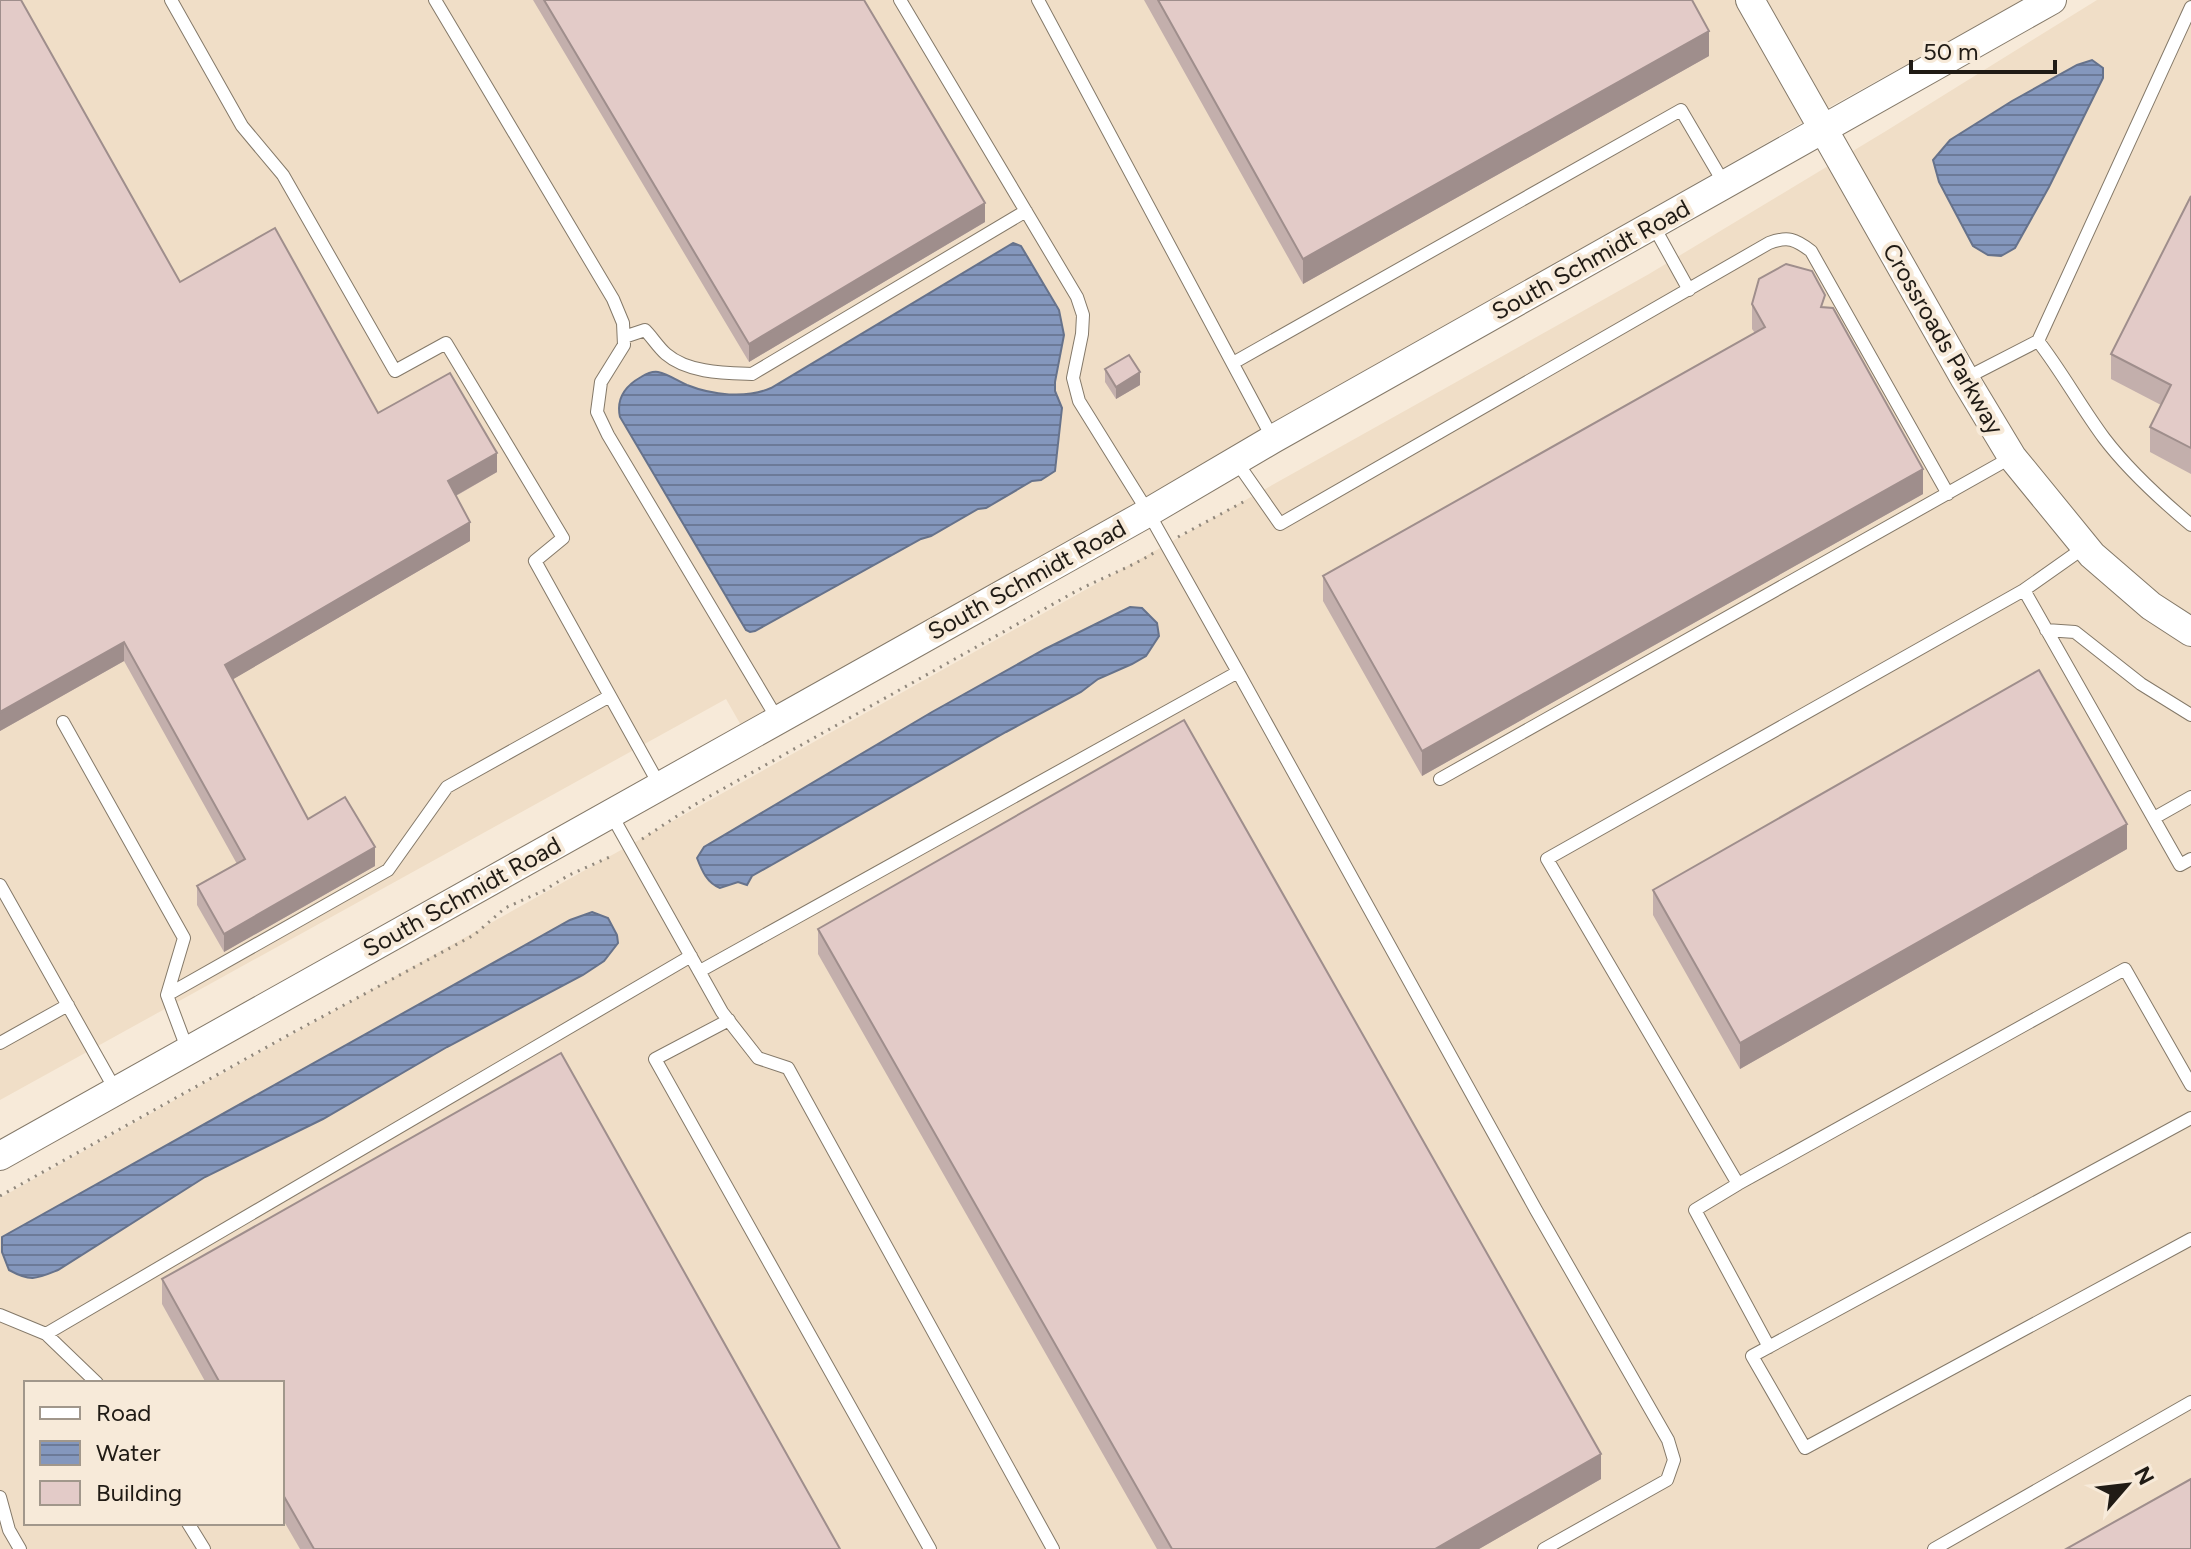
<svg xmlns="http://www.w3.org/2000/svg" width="2191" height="1549" font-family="Figtree,sans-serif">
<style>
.built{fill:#f0dec7;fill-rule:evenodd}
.water{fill:url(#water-rules);stroke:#66728b;stroke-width:2}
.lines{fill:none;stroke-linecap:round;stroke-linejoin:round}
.service-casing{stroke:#847969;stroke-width:14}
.tertiary-casing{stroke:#847969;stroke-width:30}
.path{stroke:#91887c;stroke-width:3;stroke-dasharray:2 6;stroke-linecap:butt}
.service{stroke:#fff;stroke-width:12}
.tertiary{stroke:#fff;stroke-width:28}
.wall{fill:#c3afac}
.shaded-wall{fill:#9f8e8c}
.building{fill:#e3cbc8;stroke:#9f8e8c;stroke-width:2}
.labels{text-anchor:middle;stroke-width:8;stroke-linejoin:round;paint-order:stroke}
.street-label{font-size:24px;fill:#201b15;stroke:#f7ead9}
</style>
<defs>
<pattern id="water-rules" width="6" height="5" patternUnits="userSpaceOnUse" patternTransform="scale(2)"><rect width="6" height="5" fill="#8497bd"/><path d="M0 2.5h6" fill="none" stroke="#6c7a98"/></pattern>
</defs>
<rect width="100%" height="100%" fill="#f7ead9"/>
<path class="built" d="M0,0H2024L1833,105L742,727L726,699L0,1100Z
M2097,0H2191V1549H0V1198L1649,274L1886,131ZM26,1383H282V1523H26Z"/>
<path class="water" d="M2092,60L2103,68V78L2049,187L2015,248L2001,256L1988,255L1973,246L1939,182L1933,160L1950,140L2012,101L2077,65Z
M1013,243L1021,246L1059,310L1064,335L1055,382V391L1062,408L1055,471L1041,480L1032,481L986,508L978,509L931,536L921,539L755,631L750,632L746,630L620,417C616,399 625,386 641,377C646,374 652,371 658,372C668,374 678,381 687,385C712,395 746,399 771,388Z
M1130,607L1142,608L1157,623L1159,636L1146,656L1132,664L1098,679L1081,692L1006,732L752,876L747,885L738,882L720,888C707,883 702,871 697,858L704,847L932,712L1045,649Z
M592,912L608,918L617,935L618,943L604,961L583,975L447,1047L323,1119L205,1177L58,1270C36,1279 31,1282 9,1270L2,1252V1237L570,920Z"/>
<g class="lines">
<defs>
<path id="service" d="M435,0L613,299L623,323L624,345L601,382L597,412L608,435L778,720
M1038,0L1273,439
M1653,225L1689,290
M624,337L645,330C652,337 658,347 666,354C688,373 725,373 752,374L1026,211
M2038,341C2062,372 2081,407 2104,438C2129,471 2160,499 2191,525
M1233,363L1681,110L1725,185
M1966,378L2038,341L2191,7
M1236,461L1280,524L1769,243C1788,236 1795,239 1811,251L1948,494
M2085,547L2024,590L2180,865L2191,859
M2024,590L1547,859L1738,1184L2125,969L2191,1085
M2046,630L2075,632L2141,684L2191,715
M1238,672L1536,1210L1668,1440L1674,1460L1667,1480L1544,1549
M610,696L660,786
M63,722L184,938L167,995L188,1051
M1440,779L2012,457
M611,814L722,1012L758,1058L788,1068L1053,1549
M2154,818L2191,797
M0,885L116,1091
M700,971L1238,672L1148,512L1079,401L1073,378L1082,334L1083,315L1077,297L900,0
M167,995L388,870L447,787L610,696L535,561L563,538L446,343L395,371L283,175L242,126L171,0
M729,1020L655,1059L930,1549
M0,1043L68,1005
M2191,1118L1752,1356L1805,1448L2191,1239
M1738,1184L1695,1210L1769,1347
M0,1315L46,1334L691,956
M46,1334L97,1383
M0,1497L9,1530L20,1549
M188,1523L204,1549
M1934,1549L2191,1402"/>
<path id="tertiary" d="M1750,0L1965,379L2012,457L2092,555L2151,606L2191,632
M0,1156L1142,516L1273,439L2052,0"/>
</defs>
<use href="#service" class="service-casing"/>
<use href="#tertiary" class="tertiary-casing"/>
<path class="path" d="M1178,537L1245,501
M642,839L694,805L1071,594C1098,579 1128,569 1155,552
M0,1196L292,1033L474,935L505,908L543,891L569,875L614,855"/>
<use href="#service" class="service"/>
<use href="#tertiary" class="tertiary"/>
</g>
<path class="wall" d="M0,0L180,282L378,413L497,472L456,496L470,541L233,679L308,819L375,866L224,952L197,905V886L237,864L124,661L0,731Z
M533,0H864L985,222L749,362Z
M1144,0H1692L1709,56L1303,284Z
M2191,196V474L2150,452V427L2161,405L2111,379V354Z
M1752,304L1825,307L1923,494L1422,776L1323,601V576L1755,333L1752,329Z
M1105,369L1140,385L1116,399L1105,382Z
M2127,849L1740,1069L1653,915V890Z
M818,929L1601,1479L1479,1549H1157L818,954Z
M162,1279L840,1549H300L282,1518V1383H206L162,1304Z"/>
<path class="shaded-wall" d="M1709,31V56L1303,284V259Z
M985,203V222L749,362V344Z
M1140,372V385L1116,399V387Z
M497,453V472L448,500V481Z
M1923,469V494L1422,776V751Z
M470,522V541L225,684V665Z
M124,642V661L0,731V712Z
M2127,824V849L1740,1069V1043Z
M375,847V866L224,952V934Z
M1601,1454V1479L1479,1549H1435Z"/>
<path class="building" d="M0,0H21L180,282L275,228L378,413L450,373L497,453L448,481L470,522L225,665L308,819L345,797L375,847L224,934L197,886L245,859L124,642L0,712Z
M544,0H864L985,203L749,344Z
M1158,0H1692L1709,31L1303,259Z
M2191,196V448L2150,427L2171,385L2111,354Z
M1786,264L1812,271L1825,295L1821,307L1833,308L1923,469L1422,751L1323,576L1765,327L1752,304L1759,279Z
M1129,355L1140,372L1116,387L1105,369Z
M2039,670L2127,824L1740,1043L1653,890Z
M1184,720L1601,1454L1435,1549H1172L818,929Z
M561,1053L840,1549H314L282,1493V1383H220L162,1279Z
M2191,1479V1549H2066Z"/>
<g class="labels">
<g class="street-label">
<text transform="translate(1591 260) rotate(-29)" y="8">South Schmidt Road</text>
<text transform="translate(1943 339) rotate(60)" y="8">Crossroads Parkway</text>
<text transform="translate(1027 580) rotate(-29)" y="8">South Schmidt Road</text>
<text transform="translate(462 897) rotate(-29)" y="8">South Schmidt Road</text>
</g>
</g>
<rect x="24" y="1381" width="260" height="144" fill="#f7ead9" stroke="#a1978b" stroke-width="2"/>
<rect x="40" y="1407" width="40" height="12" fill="#ffffff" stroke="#a1978b" stroke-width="2"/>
<text x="96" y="1421" font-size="24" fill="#201b15">Road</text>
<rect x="40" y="1441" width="40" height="24" fill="url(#water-rules)" stroke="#a1978b" stroke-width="2"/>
<text x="96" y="1461" font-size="24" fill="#201b15">Water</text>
<rect x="40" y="1481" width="40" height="24" fill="#e3cbc8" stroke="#a1978b" stroke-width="2"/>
<text x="96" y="1501" font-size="24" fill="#201b15">Building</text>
<g transform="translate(2127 1485) rotate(62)" stroke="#f7ead9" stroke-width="6" paint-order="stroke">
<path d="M0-6L14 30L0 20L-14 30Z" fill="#201b15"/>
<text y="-12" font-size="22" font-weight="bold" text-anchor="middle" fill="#201b15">N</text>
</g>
<path d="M1911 60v12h144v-12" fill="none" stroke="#201b15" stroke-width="4"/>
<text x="1923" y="60" font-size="24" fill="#201b15" stroke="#f7ead9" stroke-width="6" paint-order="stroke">50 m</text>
</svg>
